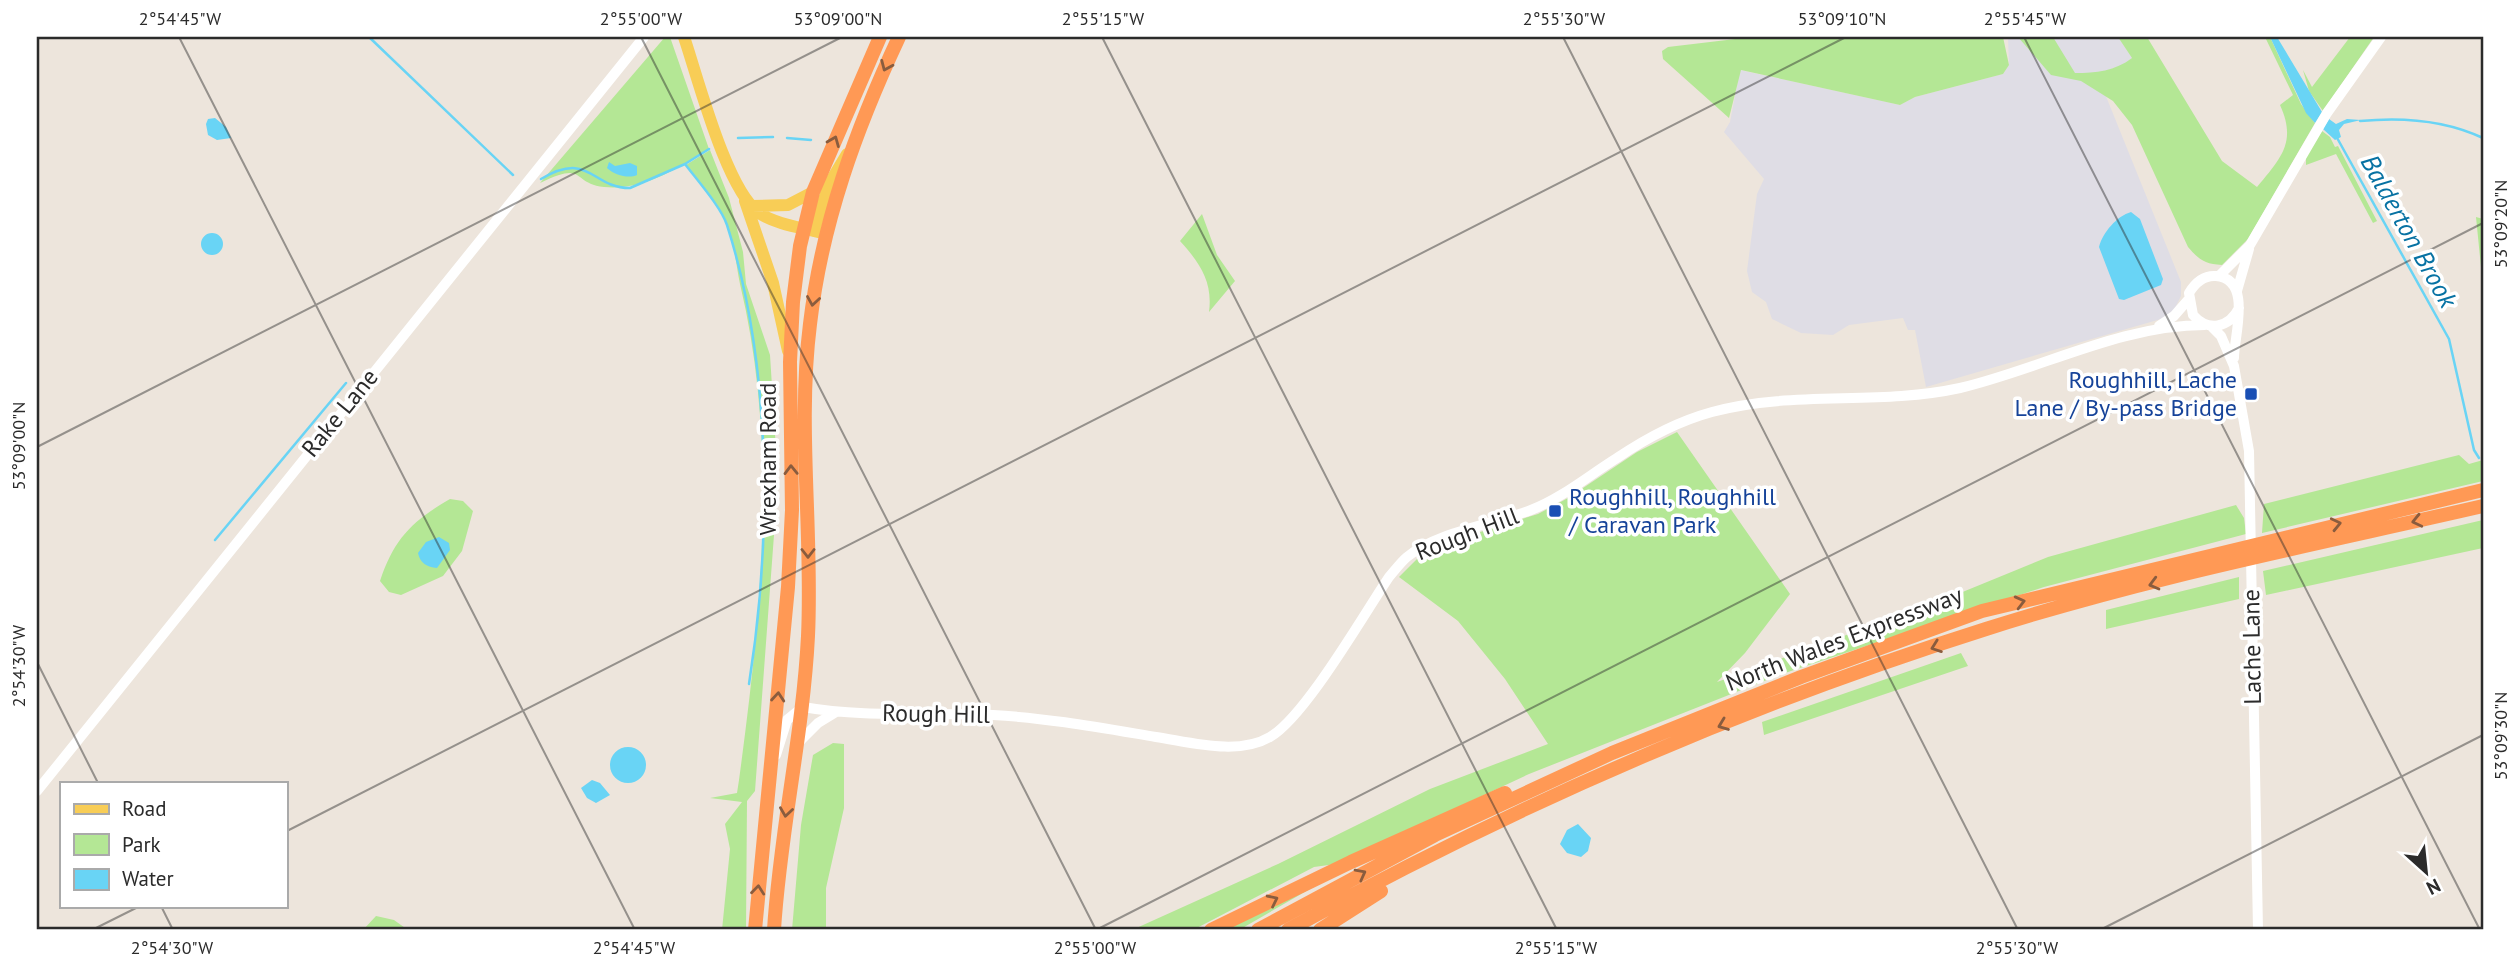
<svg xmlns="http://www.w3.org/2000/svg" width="2520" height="967" font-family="'PT Sans',sans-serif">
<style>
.industrial{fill:#dfdde5}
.green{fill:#b4e795}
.water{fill:#69d4f5}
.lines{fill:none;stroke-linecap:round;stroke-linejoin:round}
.stream{stroke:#69d4f5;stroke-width:2.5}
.minor{stroke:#fff;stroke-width:10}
.major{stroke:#f8cd56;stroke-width:12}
.highway{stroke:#f95;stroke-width:14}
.oneway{stroke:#8a5c3e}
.ticks{fill:none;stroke:#2b2b2b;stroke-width:2;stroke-opacity:0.45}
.transit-dot{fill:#1a4fb4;stroke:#fff;stroke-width:2.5}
.labels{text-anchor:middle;stroke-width:7;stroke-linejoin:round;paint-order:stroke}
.transit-label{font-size:24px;fill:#164399;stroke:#fff;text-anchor:end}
.street-label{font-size:24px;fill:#2b2b2b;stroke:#fff}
.water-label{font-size:26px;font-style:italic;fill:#0772a3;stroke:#fff}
.neatline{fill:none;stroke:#2b2b2b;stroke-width:2.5}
.ticks-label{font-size:18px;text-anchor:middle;fill:#2b2b2b}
</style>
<rect width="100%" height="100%" fill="#ede5dc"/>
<path class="industrial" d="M2008,37H2118L2132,58L2123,65L2097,74L2181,282V296L2174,310L2161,319L1926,387L1915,330H1908L1903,318L1849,325L1833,335L1801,333L1772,319L1766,302L1752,292L1747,271L1757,194L1764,179L1724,132L1730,122L1740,70L1900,105L1915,97L2003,74L2009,65Z"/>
<path class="green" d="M665,37H670L709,149C677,169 642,191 604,187C570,183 587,160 540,183Z
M1752,37H2003L2009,65L2003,74L1915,97L1900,105L1741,70L1729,118L1663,59L1662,51L1668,47Z
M2018,37H2053L2075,73C2096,73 2115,71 2132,58L2118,37H2147L2222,161L2257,187C2281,158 2297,142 2280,105L2293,95L2265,37H2270L2301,104L2315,123L2248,239L2222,265C2205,264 2199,260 2188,247L2132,125L2113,101L2081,81L2051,75Z
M2350,37H2374L2323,111L2309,91L2303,70L2312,87Z
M2322,131L2330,137L2335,147L2338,146L2377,221L2373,223L2336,154L2306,165V155Z
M710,150L729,198L743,252L746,284L770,355L778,481L755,791L747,801L746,930H722L730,849L725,824L742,802L710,798L737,793L739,780C761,617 779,446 740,284C736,265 734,239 726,222C716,202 698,183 686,165Z
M1202,214L1217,255L1235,281L1209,312C1213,282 1200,263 1180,241Z
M2476,217L2483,219V287Z
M1677,432L1790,594L1745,653L1717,682L1943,600L2048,557L2236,505L2244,518L2246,534L2044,587L1782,674L1529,774L1336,864L1314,867L1193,930H1132L1278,864L1430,789L1548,744L1505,679L1458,621L1399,577L1421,555L1445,543L1538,514L1568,498L1637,452Z
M2459,455L2469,464L2483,460V481L2262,533L2264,504Z
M450,499L463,501L473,511L462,551L443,576L401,595L389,592L380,581C394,539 412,521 450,499Z
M2483,520V548L2266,595L2263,571Z
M2239,577V599L2106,629V610Z
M1961,653L1968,666L1764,735L1762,722Z
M833,743L844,744V808L826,888V930H792L801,825L813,755Z
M1322,882L1239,930H1222Z
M376,916L394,920L408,930H363Z"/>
<path class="water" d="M2270,37H2277L2322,112L2315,123L2306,113Z
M215,118L226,127L231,138L217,140L208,135L206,124L208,119Z
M2329,119L2336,124L2347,119L2361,120L2344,124L2339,130L2341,137L2335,140L2323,129Z
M609,162L615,166L630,163L637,166V175C629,179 614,175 607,168Z
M2131,212L2140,219L2163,279L2161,285L2124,300L2119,299L2099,247C2103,232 2117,216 2131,212Z
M201 244a11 11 0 1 1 22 0a11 11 0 1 1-22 0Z
M439,537L449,543L450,550L437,568C427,567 420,563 418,553L426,542Z
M610 765a18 18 0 1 1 36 0a18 18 0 1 1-36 0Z
M592,780L600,783L610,795L596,803L587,798L581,788Z
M1578,824L1591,838L1588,851L1581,857L1567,853L1560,844L1567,830Z"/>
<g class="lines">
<path class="stream" d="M369,37L513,175
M2360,121C2401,117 2445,120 2483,138
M2336,136L2449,339L2474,450L2479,458
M738,138L773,137
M787,138L811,140
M685,164C697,180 721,207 727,225C772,366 772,539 749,684
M541,179C590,150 591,188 630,188L685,164L709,149
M215,540L346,383"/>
<path class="minor" d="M2219,276L2250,245L2327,113L2381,37
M2237,291L2249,249
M2159,326L2174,316L2188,300
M2212,327L2221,336L2234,366L2249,451L2258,930
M2234,358C2234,335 2253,279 2216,276C2203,275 2195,283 2189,293L2193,315C2208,332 2229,328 2239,308
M799,742L818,723L836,712
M776,755L787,720L803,707C865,718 930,712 993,715C1048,718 1102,728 1156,737C1190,742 1238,756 1270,737C1305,717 1364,614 1389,577C1395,570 1401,562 1407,557C1437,532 1494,524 1531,510C1562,498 1588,476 1617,458C1645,439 1679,421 1712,412C1793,390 1878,406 1960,388C2041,369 2120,325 2205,325
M37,791L644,37"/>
<path class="major" d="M684,37C698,78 726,189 759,213C777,225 805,228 826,234
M745,201L773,283L788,351
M752,206L788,205L813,192
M814,231L829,184L847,154"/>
<path class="highway" d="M755,930L788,587L792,510L790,362L793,302L800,246L813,192L880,37
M774,930C780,831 803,735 808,636C813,532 797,427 810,324C822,222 856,129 899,37
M1211,930L1351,862L1505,793
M1258,930L1435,835L1612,753L1801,677L1982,611L2483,490
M1288,930C1509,808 1745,705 1986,629C2148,577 2318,544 2483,506
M1320,930L1381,891"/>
</g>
<defs><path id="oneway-chevron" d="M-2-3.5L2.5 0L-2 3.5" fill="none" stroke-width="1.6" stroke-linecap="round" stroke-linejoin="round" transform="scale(1.75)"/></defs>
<g class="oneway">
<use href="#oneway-chevron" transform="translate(886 66) rotate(113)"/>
<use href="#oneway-chevron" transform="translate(834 141) rotate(-68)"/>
<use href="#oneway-chevron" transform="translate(813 301) rotate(99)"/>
<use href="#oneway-chevron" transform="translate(791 470) rotate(-91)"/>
<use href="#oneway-chevron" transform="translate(2417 521) rotate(167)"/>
<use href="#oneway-chevron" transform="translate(2336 524) rotate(-13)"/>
<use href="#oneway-chevron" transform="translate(808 553) rotate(90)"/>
<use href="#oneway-chevron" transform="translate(2154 584) rotate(165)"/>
<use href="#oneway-chevron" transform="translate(2020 602) rotate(-14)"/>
<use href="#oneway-chevron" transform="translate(1936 647) rotate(160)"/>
<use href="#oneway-chevron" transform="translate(778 697) rotate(-85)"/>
<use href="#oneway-chevron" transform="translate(1723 725) rotate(159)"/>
<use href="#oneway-chevron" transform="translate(786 812) rotate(98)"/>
<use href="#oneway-chevron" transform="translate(1361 874) rotate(-28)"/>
<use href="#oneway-chevron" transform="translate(758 890) rotate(-84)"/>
<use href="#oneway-chevron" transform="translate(1273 900) rotate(-26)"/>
</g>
<path class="ticks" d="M179,37L635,930M641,37L1096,930M1102,37L1557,930M1563,37L2018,930M2024,37L2480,930M37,447L842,37M37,662L98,783M285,832L1846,37M161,906L173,930M92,930L140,906M1096,930L2483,223M2100,930L2483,735"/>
<g class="transit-dot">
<rect x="2244" y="387" width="14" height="14" rx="3.5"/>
<rect x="1548" y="504" width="14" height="14" rx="3.5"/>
</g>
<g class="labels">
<g class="transit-label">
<text x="2237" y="388">Roughhill, Lache<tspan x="2237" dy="28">Lane / By-pass Bridge</tspan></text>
<text x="1569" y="505" text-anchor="start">Roughhill, Roughhill<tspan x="1569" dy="28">/ Caravan Park</tspan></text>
</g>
<g class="street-label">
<text transform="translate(340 413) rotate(-51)" y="8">Rake Lane</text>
<text transform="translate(768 459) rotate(-90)" y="8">Wrexham Road</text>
<text transform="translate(1467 534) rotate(-21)" y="8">Rough Hill</text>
<text transform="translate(1844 639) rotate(-21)" y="8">North Wales Expressway</text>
<text transform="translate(2252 647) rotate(-91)" y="8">Lache Lane</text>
<text transform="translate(936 714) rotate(1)" y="8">Rough Hill</text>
</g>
<g class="water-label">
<text transform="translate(2409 231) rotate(61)" y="9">Balderton Brook</text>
</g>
</g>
<rect width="2520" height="967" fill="none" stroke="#ffffff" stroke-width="77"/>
<rect x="60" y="782" width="228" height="126" fill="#ffffff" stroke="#aaaaaa" stroke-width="2"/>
<rect x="74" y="804" width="35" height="10" fill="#f8cd56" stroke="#aaaaaa" stroke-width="2"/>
<text x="122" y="816" font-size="21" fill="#2b2b2b">Road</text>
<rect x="74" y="834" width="35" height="21" fill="#b4e795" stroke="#aaaaaa" stroke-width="2"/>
<text x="122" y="852" font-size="21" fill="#2b2b2b">Park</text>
<rect x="74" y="869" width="35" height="21" fill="#69d4f5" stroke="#aaaaaa" stroke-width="2"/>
<text x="122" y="886" font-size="21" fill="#2b2b2b">Water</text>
<g transform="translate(2426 872) rotate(153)" stroke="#ffffff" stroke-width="5" paint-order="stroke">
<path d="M0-5L12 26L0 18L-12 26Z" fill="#2b2b2b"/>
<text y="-10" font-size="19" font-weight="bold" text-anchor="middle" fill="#2b2b2b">N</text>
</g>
<rect x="38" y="38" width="2444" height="890" class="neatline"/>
<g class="ticks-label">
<text x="180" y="25">2°54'45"W</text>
<text x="641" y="25">2°55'00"W</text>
<text x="838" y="25">53°09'00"N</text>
<text x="1103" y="25">2°55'15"W</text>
<text x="1564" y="25">2°55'30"W</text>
<text x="1842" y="25">53°09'10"N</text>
<text x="2025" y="25">2°55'45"W</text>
<text transform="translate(2501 224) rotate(-90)" y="6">53°09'20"N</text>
<text transform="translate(19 446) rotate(-90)" y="6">53°09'00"N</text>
<text transform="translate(19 666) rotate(-90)" y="6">2°54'30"W</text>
<text transform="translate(2501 736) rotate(-90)" y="6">53°09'30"N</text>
<text x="172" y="954">2°54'30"W</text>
<text x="634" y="954">2°54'45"W</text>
<text x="1095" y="954">2°55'00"W</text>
<text x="1556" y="954">2°55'15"W</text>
<text x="2017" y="954">2°55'30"W</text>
</g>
</svg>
